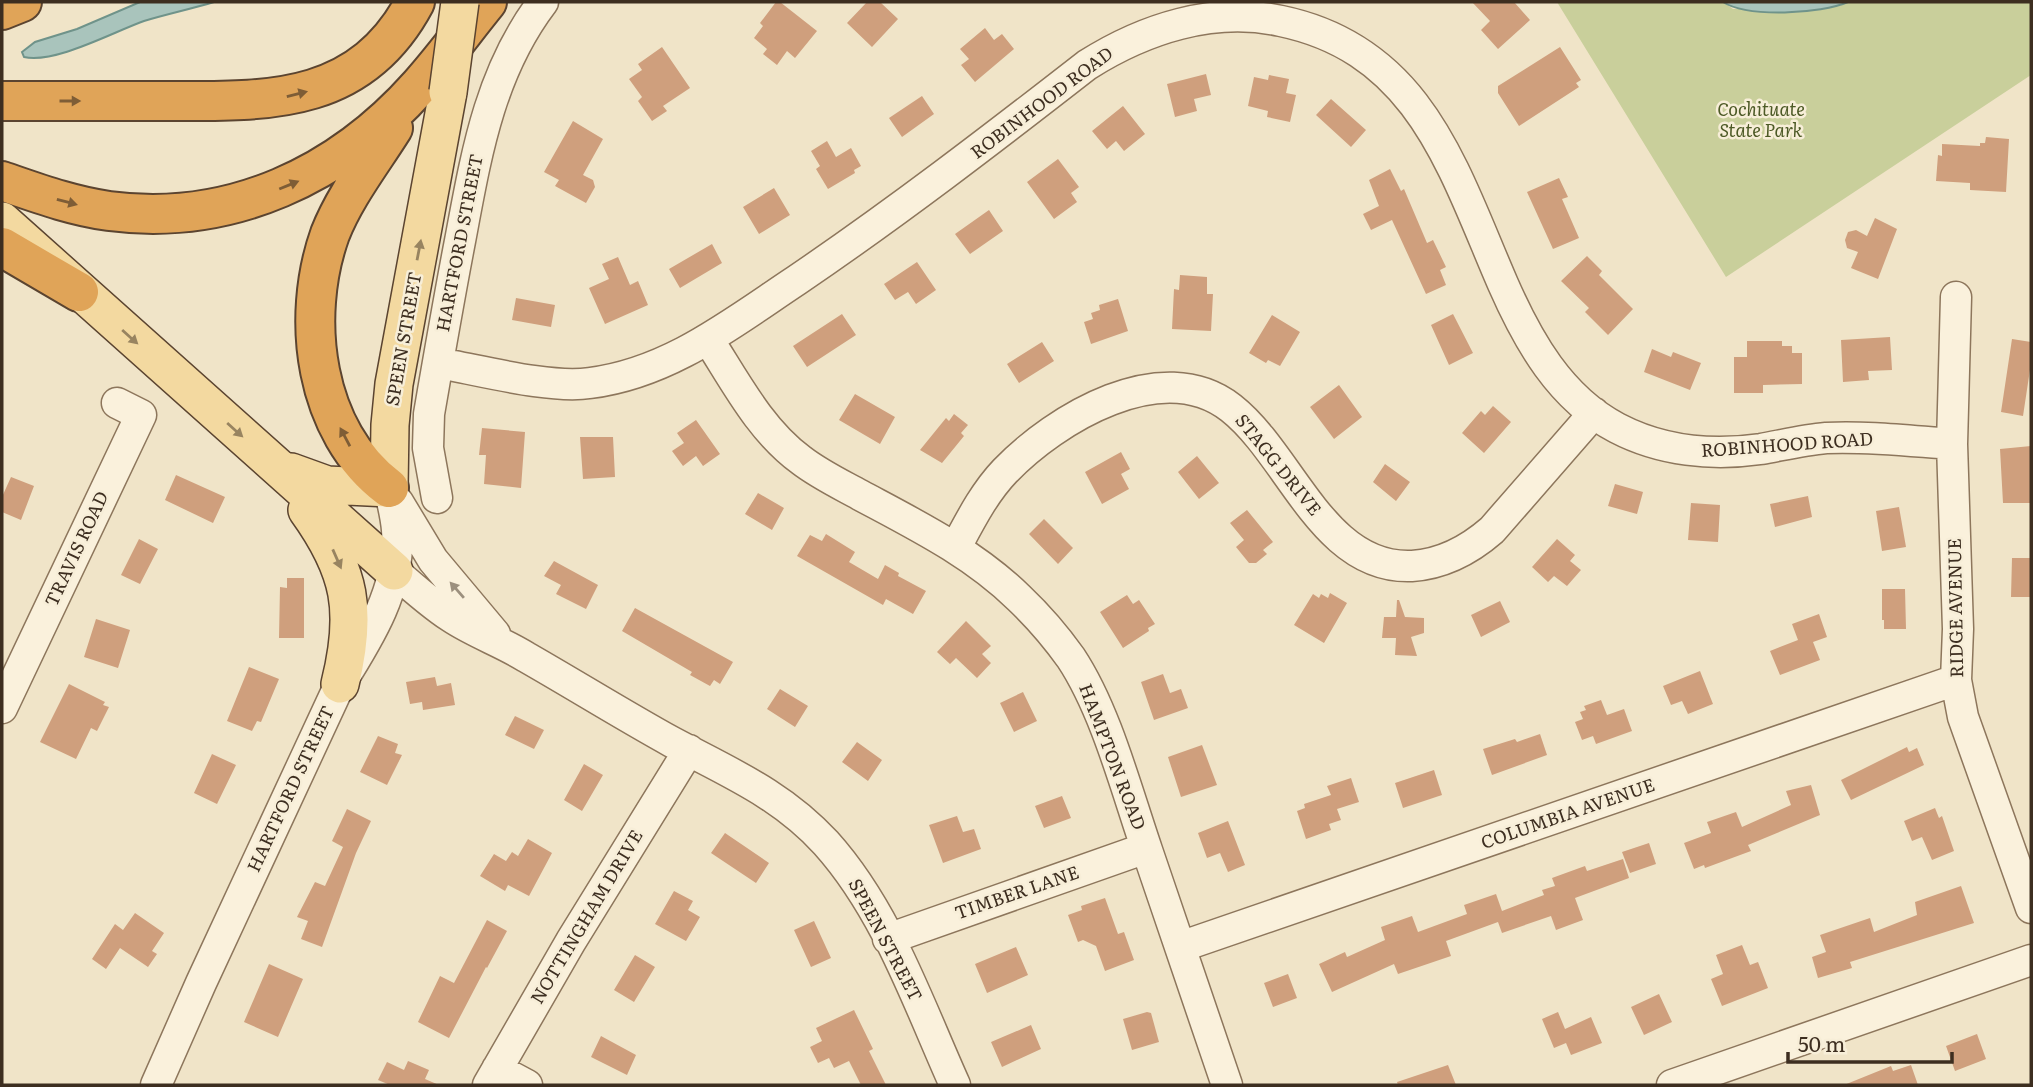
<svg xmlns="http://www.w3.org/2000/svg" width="2033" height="1087" font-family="Literata,serif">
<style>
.green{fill:#c9cf9b}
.water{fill:#a9c4bc;stroke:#6f938a;stroke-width:2}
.building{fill:#cf9f7d}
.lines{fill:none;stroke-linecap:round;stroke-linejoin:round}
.minor-casing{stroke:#8d765c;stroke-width:33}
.major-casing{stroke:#5b4430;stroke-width:40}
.highway-casing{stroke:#5b4430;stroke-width:42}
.minor{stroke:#faf1dc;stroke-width:30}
.major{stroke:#f3d9a0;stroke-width:37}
.highway{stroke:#e0a458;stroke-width:38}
.major-bridge-casing{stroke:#5b4430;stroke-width:40;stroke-linecap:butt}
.major-bridge{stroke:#f3d9a0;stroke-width:37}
.oneway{fill:#7e5d36}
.oneway2{fill:#988460}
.oneway3{fill:#9c907e}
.labels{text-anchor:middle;stroke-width:5;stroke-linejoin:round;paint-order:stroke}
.street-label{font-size:18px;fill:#3d2e20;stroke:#f7eed8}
.park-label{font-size:18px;font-style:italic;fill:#4d5a26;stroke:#f7eed8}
</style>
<rect width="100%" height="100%" fill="#f0e4c8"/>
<path class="green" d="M1557,2H1723L1733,9L1839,6L1848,2H2031V75L1726,277Z"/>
<path class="water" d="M140,2H214C191,9 167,14 144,21C113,32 55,64 24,57L22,52L35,42L77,29Z
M1723,2H1848C1821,14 1748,18 1723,2Z"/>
<path class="building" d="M776,2H780L817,31L795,58L787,51L777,65L763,54L767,49L754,38L763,26L760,23Z
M867,2H880L898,19L872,47L847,23Z
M1472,2H1514L1530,20L1498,49L1481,30L1490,21Z
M985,28L994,40L1002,34L1014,49L975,82L961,65L969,59L960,49Z
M662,47L690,88L663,106L667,111L652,121L638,101L642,97L629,79L642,70L638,64Z
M1560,47L1581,80L1576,83L1579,87L1519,126L1498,93V86Z
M1206,74L1211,95L1194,99L1197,111L1175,117L1167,84Z
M1269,75L1289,79L1286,93L1296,95L1290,122L1267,117L1268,111L1248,106L1254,77L1268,80Z
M922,96L934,114L902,137L889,118Z
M1331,99L1366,130L1351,147L1316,115Z
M1123,106L1145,134L1124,151L1116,141L1107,149L1092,131Z
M573,121L603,139L583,175L593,180L595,187L586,203L555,186L559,180L544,172Z
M1986,137L2009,139L2006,192L1970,190V183L1936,181L1938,155L1942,156V144L1980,146V143H1985Z
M827,141L836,157L851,148L861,166L854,170L855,173L828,189L816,169L820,166L811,151Z
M1058,159L1079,187L1071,193L1077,202L1054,219L1027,182Z
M1390,169L1401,191L1404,189L1427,243L1433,240L1446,267L1440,270L1446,285L1426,294L1392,220L1371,230L1363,214L1379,206L1369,180Z
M1559,178L1568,197L1562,199L1579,238L1553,249L1527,192Z
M774,188L790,215L759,234L743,207Z
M989,210L1003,231L970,254L955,234Z
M1875,218L1897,229L1878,279L1851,268L1858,252L1847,248L1845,240L1848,232L1856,230L1867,236Z
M712,244L722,263L680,288L669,269Z
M1587,256L1602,271L1599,275L1633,309L1608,335L1585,312L1589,308L1561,281Z
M618,257L630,285L638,281L648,305L605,324L589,288L609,279L602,264Z
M917,262L936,290L916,304L908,292L895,300L884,284Z
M1180,275L1207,277V294H1213L1211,331L1172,329L1174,289L1179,290Z
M516,298L555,305L551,327L512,320Z
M1118,299L1128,331L1091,344L1084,322L1093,319L1091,313L1100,310L1099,305Z
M842,314L856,335L807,367L793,346Z
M1453,314L1473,353L1449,365L1431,325Z
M1272,315L1300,332L1280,366L1268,360L1266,363L1249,353Z
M1890,337L1892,370L1868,371L1869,380L1843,382L1841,340Z
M2012,339L2031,342V363L2023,416L2001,412Z
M1747,341H1782V346H1792V353H1802V384L1763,385V393H1734V357H1747Z
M1042,342L1054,361L1019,383L1007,364Z
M1652,349L1671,357L1673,352L1701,363L1690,390L1644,372Z
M1339,385L1362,417L1334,439L1310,407Z
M855,394L895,417L880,444L839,420Z
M1493,406L1511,422L1484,453L1462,433L1481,411L1485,415Z
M954,414L968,425L961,433L964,436L942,463L920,450L946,418L949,421Z
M696,420L720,454L703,466L696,456L683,466L672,451L684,443L677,433Z
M482,428L525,432L521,488L484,484L486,455H479Z
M580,437H613L615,477L583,479Z
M2031,446V503H2003L2000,449Z
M1121,452L1130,469L1121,474L1129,489L1102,504L1085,472Z
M1197,456L1219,483L1199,499L1178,472Z
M1385,464L1410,482L1396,501L1373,482Z
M176,475L225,497L213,523L165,500Z
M11,477L34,486L21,520L2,512V497Z
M1615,484L1643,492L1637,514L1608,506Z
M758,493L784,508L772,530L745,514Z
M1808,496L1812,517L1775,527L1770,504Z
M1691,503L1720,505L1718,542L1688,540Z
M1899,507L1906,547L1882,551L1876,511Z
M1247,510L1273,542L1263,550L1267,554L1256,563H1249L1236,547L1244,540L1230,523Z
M1044,519L1073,548L1058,564L1029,534Z
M826,534L855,552L849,562L878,579L885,565L899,573L898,576L926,591L913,614L886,599L883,605L797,556L810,535L822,541Z
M139,539L158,549L140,584L121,575Z
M1557,539L1575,555L1570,561L1581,570L1567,586L1554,576L1548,582L1532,567Z
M2012,558H2031V597H2011Z
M554,561L598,585L586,609L556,594L561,585L544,576Z
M287,578H304V638H279L280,587L287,588Z
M1882,589H1905L1906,629H1884V620H1882Z
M1330,593L1347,603L1324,643L1294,625L1313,594L1319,598L1321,594L1328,598Z
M1127,595L1133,604L1139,600L1155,624L1148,628L1149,631L1123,648L1100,612Z
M1397,600H1399L1405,617L1424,618V633L1411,637L1417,656L1395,655L1396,638H1382L1384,617H1396Z
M1500,601L1510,622L1481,637L1471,615Z
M635,608L733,662L720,684L714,680L710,686L690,675L692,672L622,631Z
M1819,614L1827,637L1813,642L1820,660L1780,675L1770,651L1798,640L1792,624Z
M96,619L130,630L118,668L84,657Z
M966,621L991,646L982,654L991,663L977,678L956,658L950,664L937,652Z
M249,667L279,679L261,722L257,721L252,731L227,721Z
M1700,671L1713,704L1688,714L1682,701L1671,705L1663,686Z
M1163,674L1170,693L1181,689L1188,708L1154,720L1141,682Z
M435,677L437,686L451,683L455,705L423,710L422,702L410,704L406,682Z
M69,684L105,702L103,705L109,707L97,731L91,728L76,759L40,742Z
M780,689L808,706L795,727L767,709Z
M1023,692L1037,721L1014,732L1000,703Z
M1601,700L1607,715L1624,709L1632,731L1596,744L1593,736L1582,740L1575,722L1583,719L1580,712L1586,710L1584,706Z
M515,716L544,730L534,749L505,735Z
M1540,734L1547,755L1492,775L1483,749L1515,739L1517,742Z
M378,736L398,744L395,753L402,755L387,785L360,772Z
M857,742L882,760L868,781L842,762Z
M1202,745L1217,785L1181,797L1168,757Z
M1907,747L1909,752L1917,748L1924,765L1851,800L1841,780Z
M212,754L236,765L217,804L194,793Z
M584,764L603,775L582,811L564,800Z
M1434,770L1442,795L1403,808L1395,783Z
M1351,778L1359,802L1337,809L1341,820L1329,824L1331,830L1306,839L1297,811L1305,808L1304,804L1331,795L1327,786Z
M1811,785L1820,815L1748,845L1751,851L1705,868L1704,865L1694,869L1684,843L1711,833L1707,822L1736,812L1742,827L1791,805L1786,791Z
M1062,796L1071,818L1044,828L1035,806Z
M1935,808L1939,818L1942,816L1954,851L1932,860L1922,837L1912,841L1904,821Z
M347,809L371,821L356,853L322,947L301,939L308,921L297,917L315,882L325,886L343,847L332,841Z
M957,816L963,832L974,829L981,849L943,863L929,825Z
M1228,821L1245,865L1228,872L1220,853L1207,858L1198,833Z
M725,833L769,863L756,883L711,853Z
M528,839L552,853L529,896L508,885L505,891L480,876L494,854L506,861L512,852L518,856Z
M1649,843L1656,864L1630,873L1622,852Z
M1623,859L1629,878L1575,898L1583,920L1556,930L1551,916L1502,933L1498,922L1446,941L1451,956L1398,974L1394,964L1332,992L1319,964L1345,952L1347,957L1385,940L1381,927L1412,916L1418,932L1467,914L1464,905L1496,894L1502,911L1544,895L1542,890L1555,886L1552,878L1585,866L1587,871Z
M1961,886L1974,923L1850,962L1852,968L1818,978L1812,957L1826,952L1820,935L1870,918L1874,932L1917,915L1915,902Z
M674,891L693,901L688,910L700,917L686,941L655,924Z
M1105,898L1118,934L1124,932L1134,960L1105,971L1096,946L1083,940L1078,942L1068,915L1082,910L1081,906Z
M135,913L164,933L152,951L157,954L148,967L120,948L106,969L92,959L115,924L123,930Z
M487,920L507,931L487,968L486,967L449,1038L418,1022L440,976L454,983Z
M814,921L831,958L811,967L794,930Z
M1742,945L1750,965L1758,962L1768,988L1722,1006L1711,979L1723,974L1716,955Z
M1016,947L1028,975L987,993L975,964Z
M635,955L655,967L634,1002L614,990Z
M269,964L303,979L278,1037L244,1022Z
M1288,974L1297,998L1273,1007L1264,983Z
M1659,994L1672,1022L1644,1035L1631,1007Z
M854,1010L873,1049L869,1051L886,1085H861L849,1061L834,1068L829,1058L818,1063L810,1047L822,1041L816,1028Z
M1147,1012L1151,1013L1159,1042L1132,1050L1123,1019Z
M1558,1012L1565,1029L1591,1017L1602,1043L1571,1055L1566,1043L1554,1048L1542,1019Z
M1031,1025L1041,1049L1002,1067L991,1042Z
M1977,1034L1986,1059L1955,1071L1946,1046Z
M601,1036L636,1055L627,1075L591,1057Z
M408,1061L429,1070L425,1079L439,1085H390L378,1080L387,1062L404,1070Z
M1448,1065L1456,1085H1398L1397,1082Z
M1911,1065L1918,1085H1844L1891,1066L1893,1071Z"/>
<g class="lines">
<defs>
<path id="minor" d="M1956,297L1952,444L1958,629L1956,680L1963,717L2031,908
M708,339C735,381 760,430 801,460C819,474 840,484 860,495C916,525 973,553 1019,598C1038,616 1056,637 1071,658C1106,711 1126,789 1147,850C1174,928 1200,1007 1227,1085
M438,363C480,370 549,389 590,383C670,373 732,323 797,280C897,212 992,139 1087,65C1144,29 1213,6 1281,21C1420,50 1453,169 1503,284C1528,341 1560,398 1617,428C1661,451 1712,456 1761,449C1783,445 1804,440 1826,438C1868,436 1910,441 1952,444
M437,498L428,448L429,414C439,356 449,298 460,241C476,156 489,73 543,2
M398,502L433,560L495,634
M956,547C970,521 984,493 1005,471C1055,419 1162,354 1231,408C1291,455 1323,570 1412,566C1443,564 1469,550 1492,530L1594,413
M394,571C412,587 431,604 451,617C475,633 502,642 526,657C575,685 623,715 672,742C730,773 781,794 826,843C887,911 918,1003 955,1085
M2,708L141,415L117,403
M888,939L1146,848
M1180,947L1956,680
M497,1069L527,1085
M156,1085L201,983L340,684C369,638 401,587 397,530C396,516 392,501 389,488
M488,1085L571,941L689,750
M1672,1085L2031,960"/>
<path id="major" d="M2,221L394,571
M291,472L327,485L389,488L390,425L394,384L448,92
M307,510C351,571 358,612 340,684"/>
<path id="highway" d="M2,10L22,2
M2,101C55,101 109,101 162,101C265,101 359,107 415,2
M2,181C37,193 72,206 109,211C231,227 340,175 420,85C444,58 465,29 487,2
M2,247L79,292
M389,488C314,432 300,318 330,234C345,196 371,163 393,128"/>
</defs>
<use href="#minor" class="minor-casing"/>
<use href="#major" class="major-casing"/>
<use href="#highway" class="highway-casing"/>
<use href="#minor" class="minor"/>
<use href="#major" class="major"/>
<use href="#highway" class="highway"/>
<defs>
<path id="major-bridge" d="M448,92L460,2"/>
</defs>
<use href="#major-bridge" class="major-bridge-casing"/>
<use href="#major-bridge" class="major-bridge"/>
</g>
<defs><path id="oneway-solid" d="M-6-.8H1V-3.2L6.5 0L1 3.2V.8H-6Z" transform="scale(1.75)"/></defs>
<g class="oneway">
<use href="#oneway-solid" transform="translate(297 94) rotate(-14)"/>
<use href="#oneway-solid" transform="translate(70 101)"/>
<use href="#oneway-solid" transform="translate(289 185) rotate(-22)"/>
<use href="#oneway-solid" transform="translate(67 202) rotate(15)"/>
<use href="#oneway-solid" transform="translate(345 437) rotate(-118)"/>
</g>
<g class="oneway2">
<use href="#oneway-solid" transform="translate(419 250) rotate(-79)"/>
<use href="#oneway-solid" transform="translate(130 337) rotate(42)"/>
<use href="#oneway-solid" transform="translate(235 430) rotate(42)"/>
<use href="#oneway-solid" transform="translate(337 559) rotate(66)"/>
</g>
<use class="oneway3" href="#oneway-solid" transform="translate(457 590) rotate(-131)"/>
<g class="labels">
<g class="street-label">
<text transform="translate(1042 103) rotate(-37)" y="6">ROBINHOOD ROAD</text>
<text transform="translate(460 243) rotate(-79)" y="6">HARTFORD STREET</text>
<text transform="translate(404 339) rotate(-80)" y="6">SPEEN STREET</text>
<text transform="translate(1787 445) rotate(-4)" y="6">ROBINHOOD ROAD</text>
<text transform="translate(1278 465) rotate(51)" y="6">STAGG DRIVE</text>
<text transform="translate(77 549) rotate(-65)" y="6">TRAVIS ROAD</text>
<text transform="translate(1956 608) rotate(-91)" y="6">RIDGE AVENUE</text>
<text transform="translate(1112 757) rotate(69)" y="6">HAMPTON ROAD</text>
<text transform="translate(291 789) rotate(-65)" y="6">HARTFORD STREET</text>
<text transform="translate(1568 814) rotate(-19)" y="6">COLUMBIA AVENUE</text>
<text transform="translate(1017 893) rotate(-19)" y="6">TIMBER LANE</text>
<text transform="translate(587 917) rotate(-59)" y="6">NOTTINGHAM DRIVE</text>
<text transform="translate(885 940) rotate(62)" y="6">SPEEN STREET</text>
</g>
<g class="park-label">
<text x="1761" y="116">Cochituate<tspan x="1761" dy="21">State Park</tspan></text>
</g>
</g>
<rect width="2033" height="1087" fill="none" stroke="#3d2e20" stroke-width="7"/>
<path d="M1788 1052v10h164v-10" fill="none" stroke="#3d2e20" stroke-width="3.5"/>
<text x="1798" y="1052" font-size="21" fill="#3d2e20" stroke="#f7eed8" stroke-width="5" paint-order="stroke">50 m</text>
</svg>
